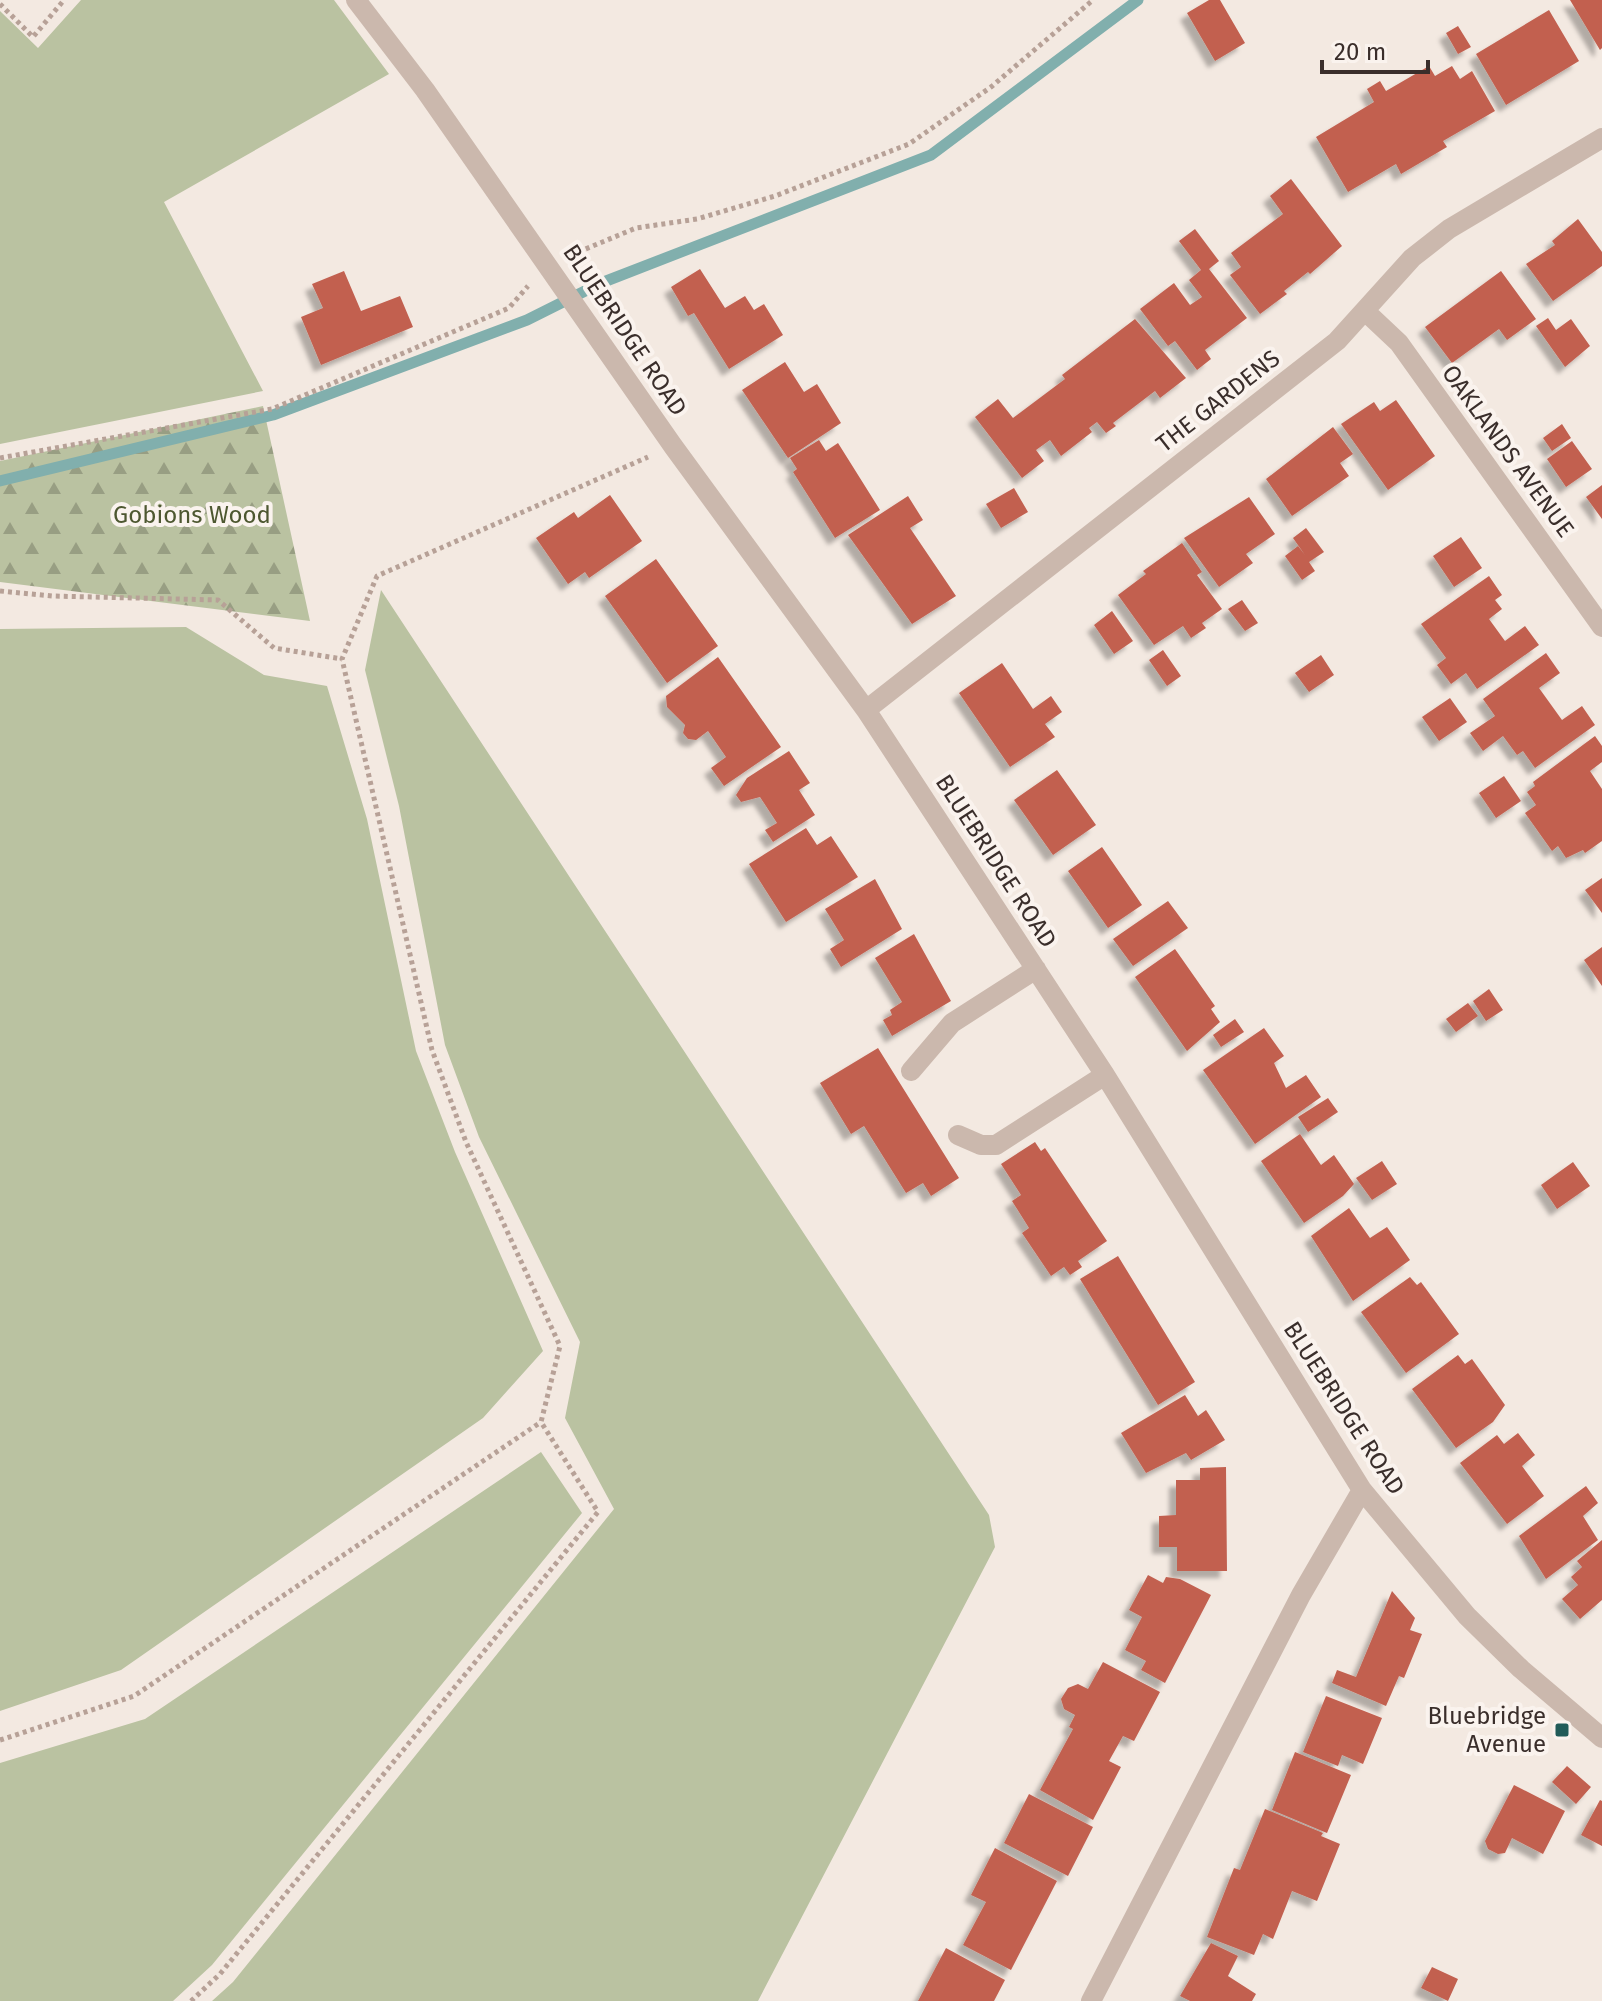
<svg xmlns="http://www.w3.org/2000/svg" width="1602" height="2001" font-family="'Fira Sans',sans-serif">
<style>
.green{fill:#bac2a1}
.forest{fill:url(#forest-firs)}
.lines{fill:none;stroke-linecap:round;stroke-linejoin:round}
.stream{stroke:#81afad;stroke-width:11}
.building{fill:#c26050;filter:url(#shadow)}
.path{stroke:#b7a197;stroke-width:5;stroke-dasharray:4 4;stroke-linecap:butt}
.minor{stroke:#cbb8ad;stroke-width:20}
.poi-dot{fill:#215b58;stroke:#faf3ee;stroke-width:3}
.labels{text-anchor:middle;stroke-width:8;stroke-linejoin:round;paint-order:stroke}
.street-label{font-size:24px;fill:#3a2e2b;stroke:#faf3ee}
.park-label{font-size:24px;fill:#4d5730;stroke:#faf3ee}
.poi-label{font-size:24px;fill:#3a2e2b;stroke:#faf3ee;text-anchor:end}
</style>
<defs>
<pattern id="forest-firs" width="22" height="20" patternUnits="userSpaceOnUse" patternTransform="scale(2)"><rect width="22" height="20" fill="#bac2a1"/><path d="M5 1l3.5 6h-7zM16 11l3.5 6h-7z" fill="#989e83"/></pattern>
<filter id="shadow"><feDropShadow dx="-7" dy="7" stdDeviation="2" flood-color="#0004"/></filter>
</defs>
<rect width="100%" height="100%" fill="#f3e9e1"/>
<path class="green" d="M81,0H334L389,74L164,202L263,391L0,444V11L38,48Z
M381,590L989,1515L995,1547L758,2001H212L233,1982L614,1509L565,1418L580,1342L479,1137L445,1045L399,806L365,670Z
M186,627L264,675L327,686L367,819L416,1051L455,1152L543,1351L483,1418L121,1670L0,1711V629Z
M541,1452L582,1513L212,1965L173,2001H0V1763L145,1719Z"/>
<path class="forest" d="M263,406L310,621L0,582V461Z"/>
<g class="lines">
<path class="stream" d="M0,481L273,415L527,320L601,283L931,155L1138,0"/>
</g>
<path class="building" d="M1209,0H1220L1245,43L1215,61L1187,13Z
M1570,0H1602V48L1600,50Z
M1549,10L1579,61L1506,105L1476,54Z
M1458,26L1471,47L1458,54L1446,33Z
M1429,66L1435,76L1452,66L1460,79L1472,71L1495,111L1443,141L1447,147L1401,174L1396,164L1348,192L1316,137L1374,102L1367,89L1380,81L1386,91Z
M1291,179L1342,246L1310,274L1308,272L1284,291L1287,294L1260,314L1230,275L1241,267L1231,253L1283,214L1270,196Z
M1578,219L1602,252V266L1553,301L1526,264L1555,245L1552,241Z
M1195,229L1219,261L1209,269L1247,318L1205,350L1211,359L1197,370L1175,341L1168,346L1140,309L1174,283L1190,305L1202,297L1189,280L1201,270L1179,241Z
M700,269L725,308L745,296L754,310L764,304L783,335L729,369L694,313L688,316L671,287Z
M344,271L361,311L400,296L413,327L321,365L301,317L323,308L312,284Z
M1501,271L1536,319L1507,340L1499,329L1452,363L1425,327Z
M1548,318L1556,330L1571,319L1590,346L1565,367L1536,326Z
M1135,319L1186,378L1160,398L1155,391L1113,423L1116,426L1106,433L1097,422L1089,428L1092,432L1061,456L1050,440L1036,450L1044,461L1022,478L975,417L998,399L1013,418L1065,379L1062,375Z
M785,362L804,392L817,384L841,423L788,458L742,390Z
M1396,400L1435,456L1388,490L1341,424L1374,402L1380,411Z
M1562,424L1571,438L1552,451L1543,438Z
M1333,427L1353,454L1340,463L1349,476L1292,516L1266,479Z
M819,440L826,451L838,443L880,510L835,538L793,472L797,469L790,458Z
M1572,441L1592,469L1566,487L1547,459Z
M1602,485V519L1586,497Z
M1014,488L1028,512L1001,528L986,504Z
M610,495L642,541L589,578L585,572L568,584L536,538L574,512L578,518Z
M908,496L923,520L910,528L956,596L912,624L848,535Z
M1249,497L1275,534L1246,554L1253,563L1219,587L1184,538Z
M1306,528L1324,552L1309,562L1315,571L1302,580L1285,556L1298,546L1305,555L1293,538Z
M1461,537L1482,568L1454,587L1433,556Z
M1182,543L1202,572L1197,575L1222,609L1202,623L1206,628L1191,638L1183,626L1154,645L1118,595L1146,574L1143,571Z
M656,559L718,646L667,683L605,596Z
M1489,576L1502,595L1495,600L1502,609L1489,619L1505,641L1525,626L1539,645L1477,689L1466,673L1451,684L1437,665L1446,658L1421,624Z
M1242,600L1258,623L1245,631L1228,609Z
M1112,611L1133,641L1114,654L1094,625Z
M1163,650L1181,676L1167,686L1149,660Z
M1546,653L1560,673L1539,688L1562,720L1582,706L1595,725L1535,768L1523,751L1517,755L1503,736L1483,751L1470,733L1495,716L1483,699Z
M1321,655L1334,675L1309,692L1295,673Z
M718,657L781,747L724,786L711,768L726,757L708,731L696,740L688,739L683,733L685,725L667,707L666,696Z
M1002,663L1033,709L1051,696L1062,712L1045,724L1055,737L1010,767L959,693Z
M1450,698L1467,722L1439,741L1422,717Z
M1595,736L1602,746V762L1590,771L1602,789V841L1585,853L1583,850L1566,858L1558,846L1552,851L1525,813L1536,805L1527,792L1535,786L1533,782Z
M789,751L810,783L799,790L815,815L773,842L765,830L777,823L760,797L741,802L736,795L747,778Z
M1057,770L1096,825L1053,855L1014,800Z
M1504,776L1521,801L1496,818L1479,793Z
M806,828L817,845L831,836L858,877L786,922L749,864Z
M1102,847L1142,905L1108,928L1068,871Z
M1602,878V913L1585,890Z
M875,879L902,929L841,967L830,949L844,940L825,909Z
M1168,901L1188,928L1133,966L1113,939Z
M914,934L951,1001L892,1036L883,1020L892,1015L890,1010L902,1002L875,958Z
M1602,947V986L1584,960Z
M1175,949L1215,1006L1211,1009L1220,1022L1187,1051L1135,977Z
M1489,989L1503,1010L1486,1021L1473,1001Z
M1468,1003L1478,1016L1456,1032L1446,1019Z
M1235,1019L1244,1032L1221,1047L1213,1035Z
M1264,1028L1284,1056L1274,1063L1286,1088L1306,1075L1321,1097L1255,1144L1203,1070Z
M878,1048L959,1178L931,1196L923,1183L906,1193L864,1126L851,1134L820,1083Z
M1328,1098L1338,1112L1308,1132L1298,1117Z
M1300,1134L1321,1165L1334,1155L1354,1184L1343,1196L1304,1223L1261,1161Z
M1035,1142L1041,1151L1045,1148L1107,1241L1078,1261L1082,1267L1070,1275L1064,1267L1051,1276L1022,1233L1029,1228L1012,1201L1021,1195L1001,1164Z
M1382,1161L1397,1184L1372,1200L1356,1178Z
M1573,1162L1590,1186L1557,1209L1541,1185Z
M1349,1208L1370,1238L1387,1227L1410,1260L1353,1301L1311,1236Z
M1118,1256L1195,1382L1158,1405L1080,1279Z
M1410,1277L1417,1285L1421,1282L1459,1334L1406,1373L1361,1312Z
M1458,1355L1465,1364L1472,1359L1505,1405L1493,1422L1456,1448L1412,1389Z
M1185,1395L1198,1416L1206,1410L1225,1440L1191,1460L1186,1453L1146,1473L1121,1433Z
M1518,1433L1535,1455L1522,1466L1544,1496L1507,1524L1460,1463L1497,1435L1504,1444Z
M1226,1467L1227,1571H1177V1547H1159V1516L1176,1515V1480H1200V1468Z
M1586,1486L1598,1503L1583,1516L1598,1540L1546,1579L1519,1536Z
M1602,1540V1600L1580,1619L1562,1599L1578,1585L1571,1577L1582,1567L1577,1561Z
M1148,1575L1163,1583L1166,1577L1180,1579L1211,1595L1165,1683L1141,1670L1146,1661L1125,1650L1142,1617L1129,1610Z
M1392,1591L1415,1618L1410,1630L1422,1634L1404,1678L1399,1676L1386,1706L1332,1683L1337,1670L1356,1677Z
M1103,1662L1160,1692L1134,1741L1123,1736L1109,1761L1121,1767L1093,1820L1040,1790L1073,1729L1069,1727L1075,1715L1064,1709L1061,1699L1068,1688L1078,1684L1088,1689Z
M1326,1696L1382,1718L1363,1764L1342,1755L1338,1766L1303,1752Z
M1295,1752L1351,1775L1327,1833L1272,1810Z
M1567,1766L1591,1787L1576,1804L1552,1782Z
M1514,1785L1565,1811L1543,1854L1512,1838L1505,1853L1498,1854L1488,1849L1485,1841Z
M1029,1794L1093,1827L1068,1876L1004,1843Z
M1600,1800L1602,1801V1846L1581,1835Z
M1265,1809L1323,1833L1321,1836L1340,1844L1317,1901L1292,1891L1273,1939L1263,1934L1254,1955L1207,1937L1234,1868L1240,1870Z
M995,1848L1057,1881L1011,1970L963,1945L986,1902L971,1895Z
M1211,1943L1238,1956L1228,1976L1256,1994L1252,2001H1190L1180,1996Z
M946,1948L1005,1980L994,2001H918Z
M1432,1967L1458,1979L1448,2001L1421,1988Z"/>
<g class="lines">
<path class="path" d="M0,4L33,37L64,0
M571,255L636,228L697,219L775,196L909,144L991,87L1093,0
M0,458L272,409L509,308L528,286
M0,591L52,596L218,600L274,648L342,659
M0,1740L134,1696L541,1422
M191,2001L220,1974L598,1512L541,1422L560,1346L466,1142L432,1050L342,659L377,576L648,457"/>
<path class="minor" d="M356,0L425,90L673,446L866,710L1105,1075L1362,1490L1467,1616L1521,1669L1602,1738
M1365,311L1399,343L1602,627
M866,710L1337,341L1412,258L1449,229L1602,138
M911,1071L952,1023L1036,969
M958,1135L981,1145H996L1105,1075
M1091,2001L1301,1595L1362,1490"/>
</g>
<rect class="poi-dot" x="1554" y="1722" width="16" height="16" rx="4"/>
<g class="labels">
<g class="street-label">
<text transform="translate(625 330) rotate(56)" y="8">BLUEBRIDGE ROAD</text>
<text transform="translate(1218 401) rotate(-38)" y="8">THE GARDENS</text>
<text transform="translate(1508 451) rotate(54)" y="8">OAKLANDS AVENUE</text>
<text transform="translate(996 861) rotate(57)" y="8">BLUEBRIDGE ROAD</text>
<text transform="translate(1344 1408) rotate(57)" y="8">BLUEBRIDGE ROAD</text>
</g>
<g class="park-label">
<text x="192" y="523">Gobions Wood</text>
</g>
<g class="poi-label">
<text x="1546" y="1724">Bluebridge<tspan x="1546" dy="28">Avenue</tspan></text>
</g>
</g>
<path d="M1322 60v12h106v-12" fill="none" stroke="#3a2e2b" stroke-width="4"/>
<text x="1334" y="60" font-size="24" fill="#3a2e2b" stroke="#faf3ee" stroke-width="6" paint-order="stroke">20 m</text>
</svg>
